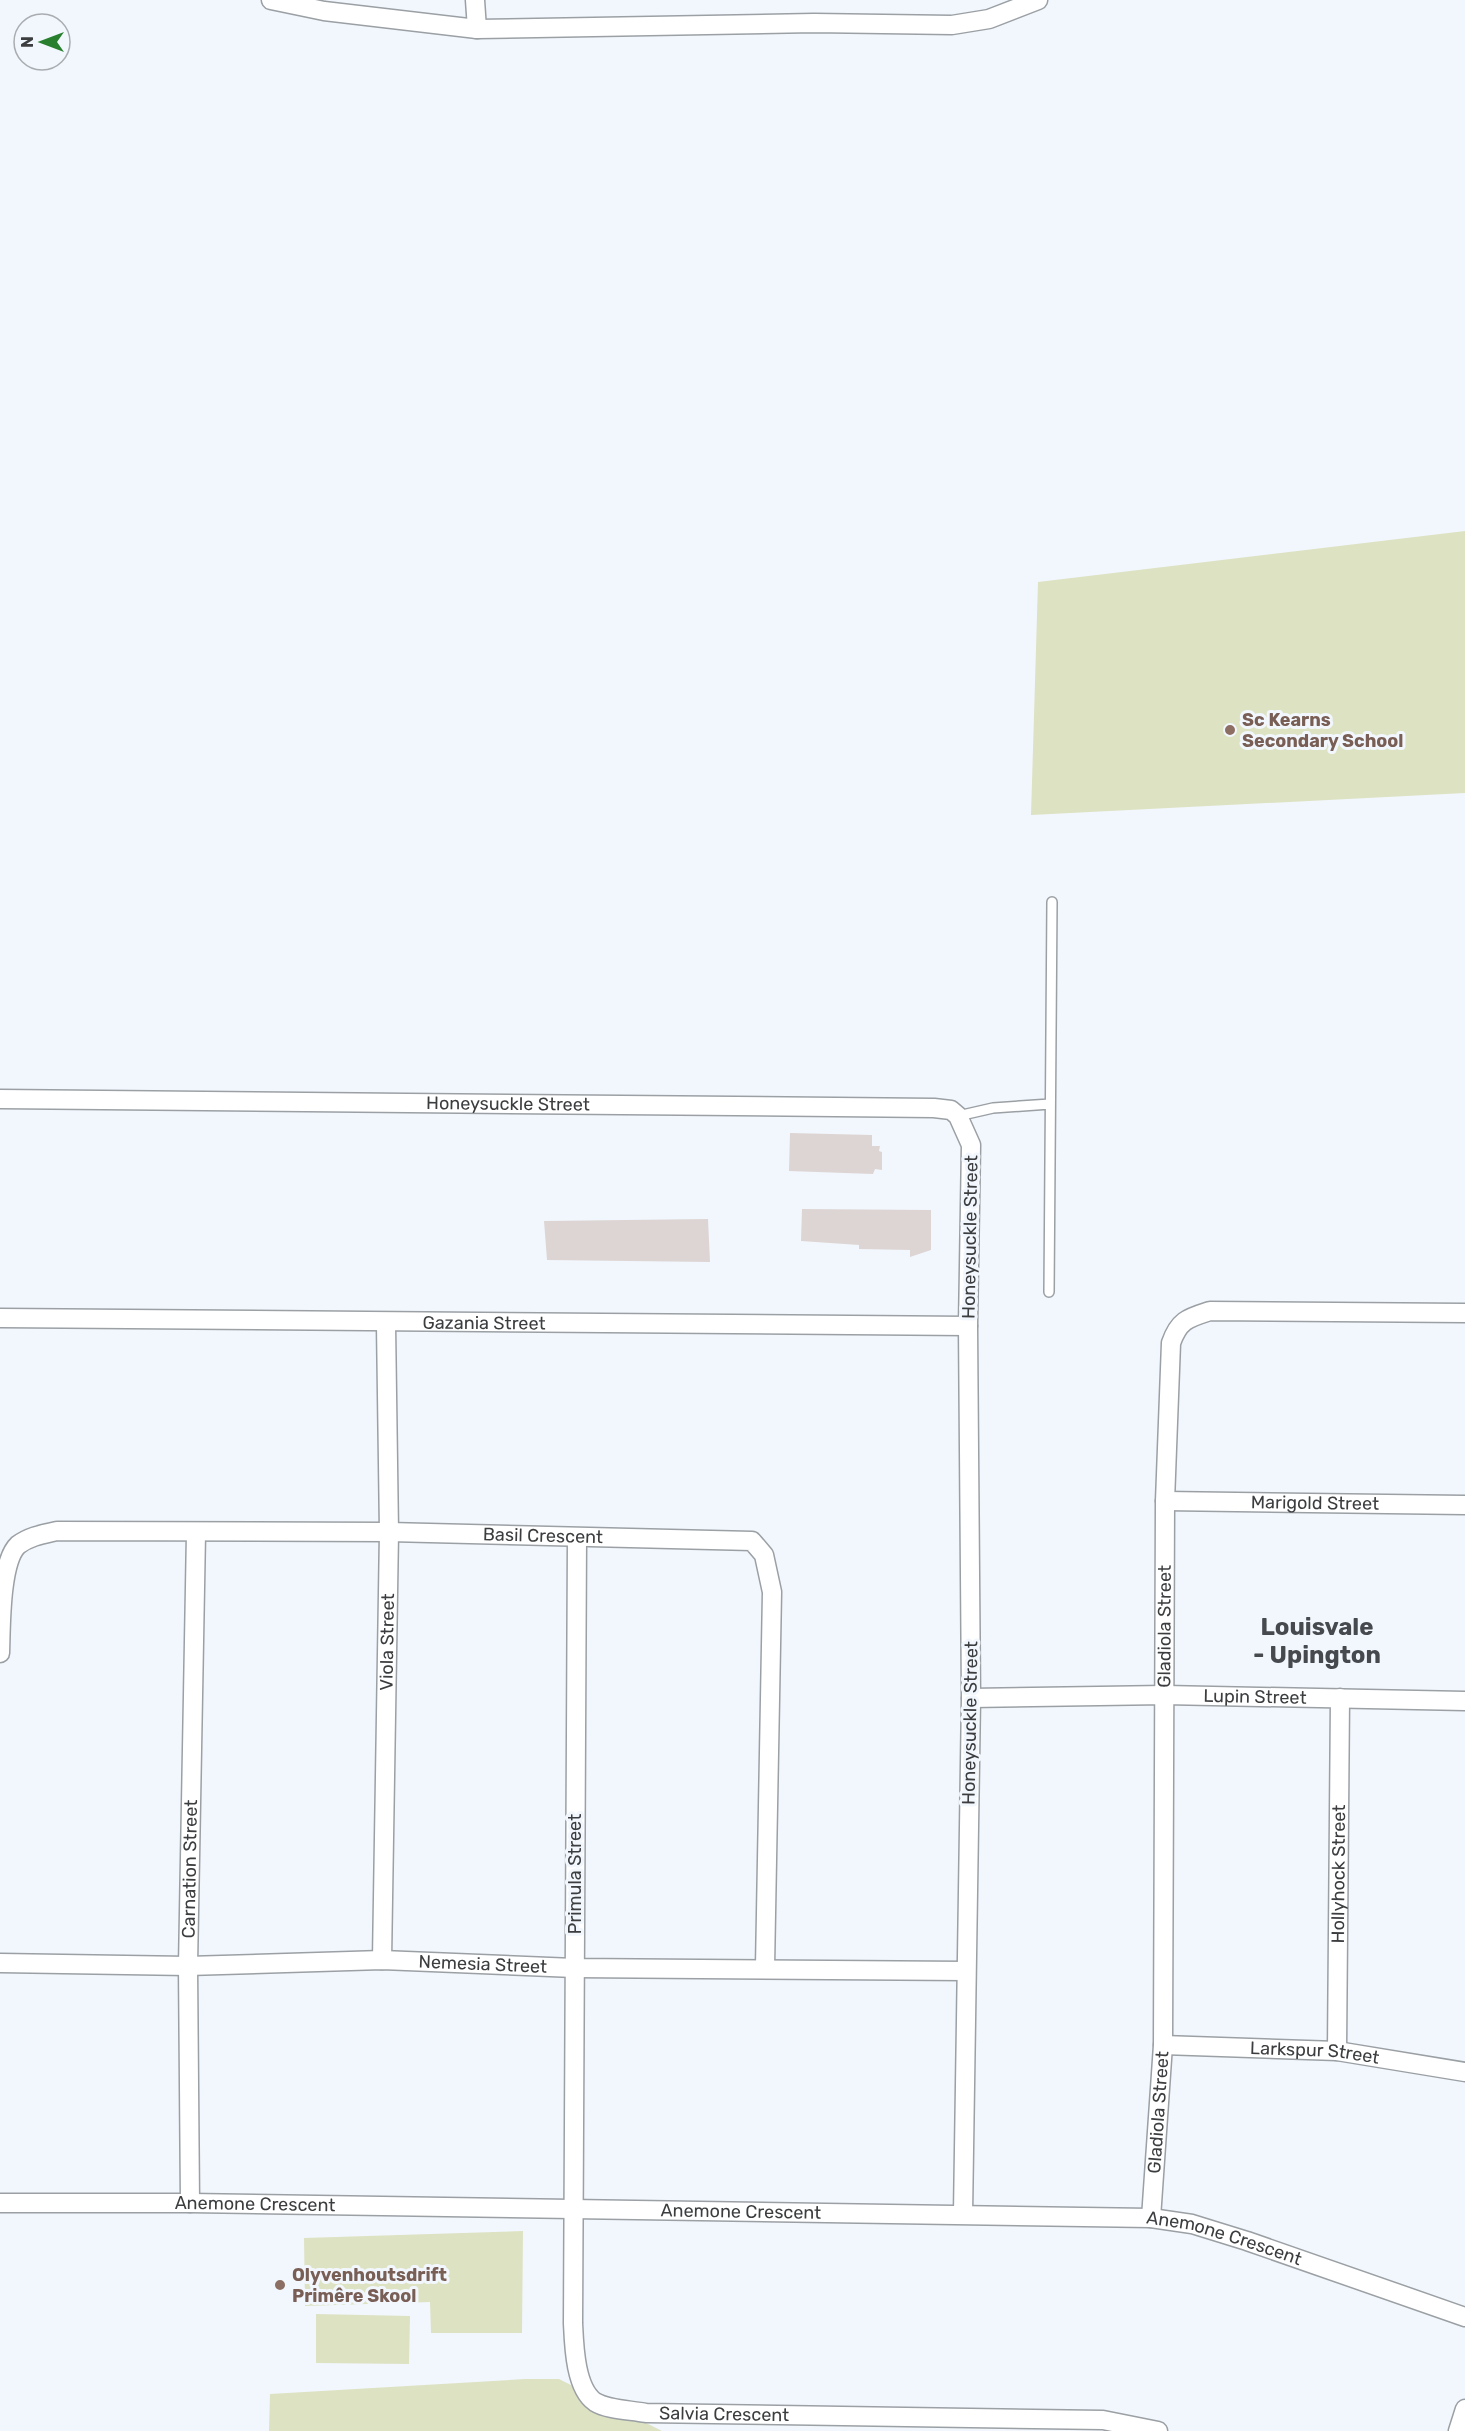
<svg xmlns="http://www.w3.org/2000/svg" width="1465" height="2431" font-family="Rubik,sans-serif">
<style>
.green{fill:#dde2c3}
.building{fill:#ddd5d3}
.lines{fill:none;stroke-linecap:round;stroke-linejoin:round}
.lane-casing{stroke:#9ba0a5;stroke-width:12}
.street-casing{stroke:#9ba0a5;stroke-width:21}
.lane{stroke:#fff;stroke-width:9}
.street{stroke:#fff;stroke-width:18}
.education-dot{fill:#8d6e63;stroke:#f2f7fd;stroke-width:2}
.labels{text-anchor:middle;stroke-width:6;stroke-linejoin:round;paint-order:stroke}
.education-label{font-size:18px;font-weight:bold;fill:#785e54;stroke:#f2f7fd;text-anchor:start}
.street-label{font-size:18px;fill:#3b3d3f;stroke:#f2f7fd}
.district-label{font-size:24px;font-weight:bold;fill:#464a4f;stroke:#f2f7fd}
</style>
<rect width="100%" height="100%" fill="#f2f7fd"/>
<path class="green" d="M1465,531V793L1031,815L1038,582Z
M523,2231L522,2333H431L430,2302L305,2306L304,2238Z
M316,2314L410,2316L409,2364L316,2363Z
M525,2379H559L662,2431H269L270,2394Z"/>
<path class="building" d="M790,1133L872,1135V1146H880L879,1151L882,1152V1170L875,1169L873,1174L789,1171Z
M802,1209L931,1210V1250L910,1257V1250L859,1249V1245L801,1241Z
M708,1219L710,1262L547,1260L544,1221Z"/>
<g class="lines">
<defs>
<path id="lane" d="M958,1116L993,1108L1050,1104
M1049,1292L1052,902"/>
<g id="street">
<path d="M271,0L324,11L477,29L814,23L952,25L989,19L1038,0"/>
<path d="M475,0L477,29"/>
<path id="s1" d="M0,1099L934,1108L951,1110L958,1116L971,1145L968,1326L971,1698L963,2214"/>
<path id="s2" d="M0,1318C323,1323 646,1324 968,1326"/>
<path id="s3" d="M1165,1501L1465,1505"/>
<path id="s4" d="M577,1538L573,2323C574,2345 575,2388 595,2402C608,2410 631,2410 646,2413L1103,2420L1158,2431"/>
<path id="s5" d="M0,1653C1,1626 0,1562 18,1545C30,1536 44,1534 57,1531L389,1532L752,1541L764,1555L772,1592L765,1967"/>
<path id="s6" d="M971,1698L1165,1695L1465,1701"/>
<path id="s7" d="M382,1960L389,1532L386,1325"/>
<path id="s8" d="M0,1963L188,1966L382,1960L574,1968L966,1971"/>
<path id="s9" d="M1163,2045L1337,2051L1465,2072"/>
<path id="s10" d="M1337,2051L1340,1698"/>
<path id="s11" d="M0,2203H190L1151,2218L1192,2224L1247,2241L1465,2317"/>
<path id="s12" d="M190,2203L188,1966L196,1533"/>
<path id="s13" d="M1151,2218L1163,2045L1165,1501L1171,1343C1179,1320 1188,1318 1210,1311L1465,1313"/>
<path d="M1458,2431L1465,2409"/>
</g>
</defs>
<use href="#lane" class="lane-casing"/>
<use href="#street" class="street-casing"/>
<use href="#lane" class="lane"/>
<use href="#street" class="street"/>
</g>
<g class="education-dot">
<circle cx="1230" cy="730" r="6"/>
<circle cx="280" cy="2285" r="6"/>
</g>
<g class="labels">
<g class="education-label">
<text x="1242" y="726">Sc Kearns<tspan x="1242" dy="21">Secondary School</tspan></text>
<text x="292" y="2281">Olyvenhoutsdrift<tspan x="292" dy="21">Primêre Skool</tspan></text>
</g>
<g class="street-label">
<text dy="6" stroke="none"><textPath href="#s1" startOffset="508">Honeysuckle Street</textPath></text>
<text transform="translate(970 1237) rotate(-89)" y="6">Honeysuckle Street</text>
<text dy="6" stroke="none"><textPath href="#s2" startOffset="484">Gazania Street</textPath></text>
<text dy="6" stroke="none"><textPath href="#s3" startOffset="150">Marigold Street</textPath></text>
<text dy="6" stroke="none"><textPath href="#s5" startOffset="639">Basil Crescent</textPath></text>
<text dy="6" stroke="none"><textPath href="#s13" startOffset="592">Gladiola Street</textPath></text>
<text dy="6" stroke="none"><textPath href="#s7" startOffset="318">Viola Street</textPath></text>
<text dy="6" stroke="none"><textPath href="#s6" startOffset="284">Lupin Street</textPath></text>
<text transform="translate(970 1723) rotate(-89)" y="6">Honeysuckle Street</text>
<text dy="6" stroke="none"><textPath href="#s12" startOffset="334">Carnation Street</textPath></text>
<text transform="translate(575 1874) rotate(-90)" y="6">Primula Street</text>
<text dy="6" stroke="none"><textPath href="#s10" startOffset="177">Hollyhock Street</textPath></text>
<text dy="6" stroke="none"><textPath href="#s8" startOffset="483">Nemesia Street</textPath></text>
<text dy="6" stroke="none"><textPath href="#s9" startOffset="152">Larkspur Street</textPath></text>
<text dy="6" stroke="none"><textPath href="#s13" startOffset="106">Gladiola Street</textPath></text>
<text dy="6" stroke="none"><textPath href="#s11" startOffset="255">Anemone Crescent</textPath></text>
<text dy="6" stroke="none"><textPath href="#s11" startOffset="741">Anemone Crescent</textPath></text>
<text dy="6" stroke="none"><textPath href="#s11" startOffset="1227">Anemone Crescent</textPath></text>
<text dy="6" stroke="none"><textPath href="#s4" startOffset="1000">Salvia Crescent</textPath></text>
</g>
<g class="district-label">
<text x="1317" y="1635">Louisvale<tspan x="1317" dy="28">- Upington</tspan></text>
</g>
</g>
<g transform="translate(42 42) rotate(270)"><circle r="28" fill="#f2f7fd" stroke="#a9adb1" stroke-width="1.5"/>
<path d="M0-4.5L10 22L0 15L-10 22Z" fill="#28802e"/>
<text y="-9" font-size="16" font-weight="bold" text-anchor="middle" fill="#3b3d3f">N</text>
</g>
</svg>
